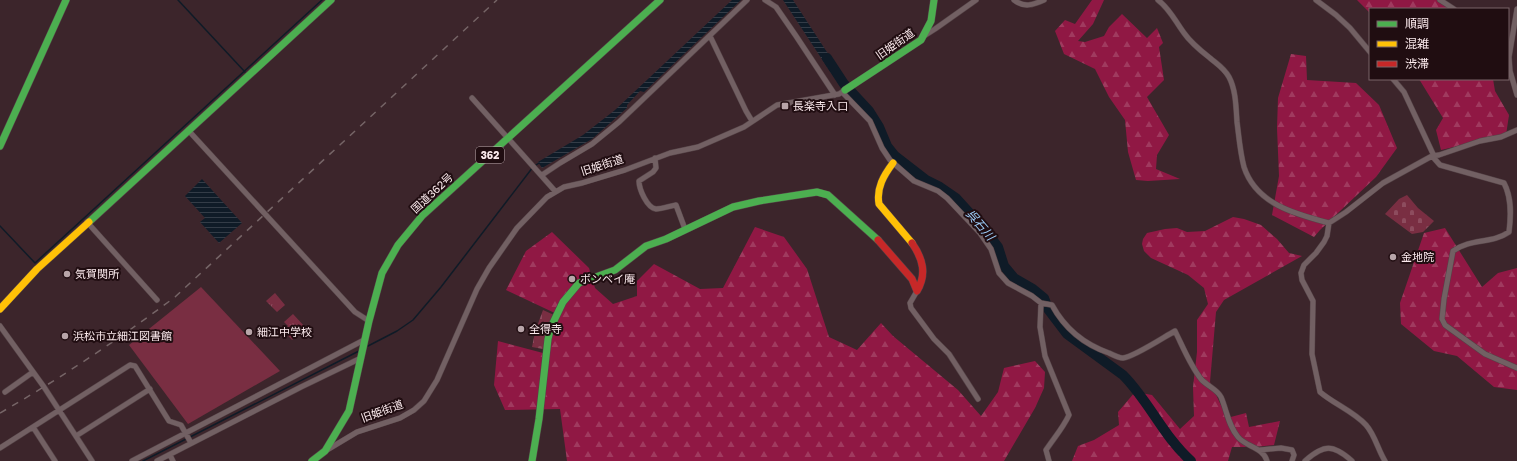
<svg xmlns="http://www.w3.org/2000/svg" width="1517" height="461" font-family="'Golos Text','Noto Sans JP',sans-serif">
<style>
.grass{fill:url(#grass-tufts)}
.forest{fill:url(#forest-firs)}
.cemetery{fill:url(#cemetery-stones)}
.pitch{fill:#792e42}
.water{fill:url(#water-rules)}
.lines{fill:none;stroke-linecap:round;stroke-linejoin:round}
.stream{stroke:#0f1b27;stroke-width:1.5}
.river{stroke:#0f1b27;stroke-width:10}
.street-casing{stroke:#554347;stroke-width:6}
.fast-casing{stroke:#554347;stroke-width:8}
.slow-casing{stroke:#554347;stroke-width:8}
.jam-casing{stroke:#554347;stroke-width:8}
.street{stroke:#726063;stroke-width:5}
.fast{stroke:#4caf50;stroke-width:7}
.slow{stroke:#ffc107;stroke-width:7}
.jam{stroke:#c62828;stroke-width:7}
.rail{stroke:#766567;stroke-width:1.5;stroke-dasharray:7 7;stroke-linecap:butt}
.poi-dot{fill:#b8a5a9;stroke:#200d11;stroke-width:1.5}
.labels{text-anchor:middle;stroke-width:4;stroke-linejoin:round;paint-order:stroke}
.shield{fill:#200d11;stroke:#b9a8ab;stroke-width:1}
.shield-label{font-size:10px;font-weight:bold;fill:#fbeaed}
.street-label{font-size:11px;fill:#fbeaed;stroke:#200d11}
.poi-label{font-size:11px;fill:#fbeaed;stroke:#200d11;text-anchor:start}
.water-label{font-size:12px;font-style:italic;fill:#9cccf8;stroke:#200d11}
</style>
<defs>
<pattern id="grass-tufts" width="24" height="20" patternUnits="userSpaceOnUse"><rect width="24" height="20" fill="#792e42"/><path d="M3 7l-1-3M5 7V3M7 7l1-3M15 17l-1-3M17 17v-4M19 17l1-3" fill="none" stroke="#8d4c5e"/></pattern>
<pattern id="forest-firs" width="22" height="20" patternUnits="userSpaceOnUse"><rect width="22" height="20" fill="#901844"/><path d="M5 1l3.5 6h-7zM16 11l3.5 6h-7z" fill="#a03a5f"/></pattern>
<pattern id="cemetery-stones" width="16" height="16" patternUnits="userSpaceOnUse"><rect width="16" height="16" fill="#792e42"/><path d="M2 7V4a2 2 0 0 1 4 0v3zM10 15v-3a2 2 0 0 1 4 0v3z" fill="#8d4c5e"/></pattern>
<pattern id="water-rules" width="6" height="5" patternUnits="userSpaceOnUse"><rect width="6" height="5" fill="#0f1b27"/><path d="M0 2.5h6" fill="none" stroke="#333c47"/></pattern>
</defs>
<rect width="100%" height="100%" fill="#3c252b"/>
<path class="grass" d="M275,293L285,305L277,312L266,301Z
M293,314L305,327L292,340L284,331L288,326L284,322Z"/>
<path class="forest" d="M1092,0H1104L1093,24L1078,41L1085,42L1104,36L1109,27L1122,14L1147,38L1157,28L1163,43L1159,47L1164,80L1147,97L1169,135L1157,155L1156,169L1180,179L1148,181L1136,180L1128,152L1125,120L1109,97L1095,69L1064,54L1055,31L1065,20L1075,24Z
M1357,0H1437L1449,9H1370V13Z
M1291,54L1306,56L1307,80L1356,83L1379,105L1397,148L1376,177L1320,230L1314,237L1272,215L1279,176L1277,128L1278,98Z
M1419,79H1493L1495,91L1509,115L1506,135L1441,150L1436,130L1443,118Z
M1233,217L1244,219L1261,225L1277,239L1289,253L1302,256L1224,300L1216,312L1210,382L1227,418L1246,413L1249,427L1280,421L1274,445L1254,447H1232L1228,461H1072L1078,446L1094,440L1119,425L1118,412L1135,392L1152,395L1180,429L1194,416L1193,387L1197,352V320L1208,304L1204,288L1188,275L1151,258L1144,251L1142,244L1143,239L1147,233L1165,229L1177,228L1187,232L1205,231Z
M755,227L784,237L807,269L829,337L857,350L881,323L893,336L958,390L981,416L998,392L1004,368L1035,361L1045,372L1044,388L1035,408L1004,461H567L560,409L505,410L494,385L498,341L543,353L559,315L506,290L526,251L552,232L589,268L595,288L613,304L637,296V281L654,264L700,289L723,288Z
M1445,228L1482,287L1498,273L1517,268V390L1494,387L1457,356L1434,351L1401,324L1400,303L1424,233Z"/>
<path class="cemetery" d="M1407,195L1418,208L1434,221L1423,232L1412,234L1385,214L1399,199Z
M543,310L554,315L543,349L532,347L535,332Z"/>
<path class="pitch" d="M201,287L280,371L188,424L129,345Z"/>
<path class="water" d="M732,0H741L644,92L640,91L627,105V108L592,139L542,168L538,162L583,135L615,110Z
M783,0H793L836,66L831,73Z
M202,179L242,223L219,243L200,222L205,218L185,196Z"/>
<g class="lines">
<path class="stream" d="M178,0L245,72
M0,226L35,263L322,0
M368,346L397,331L413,320L441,287L533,167L539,163
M143,461L359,351"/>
<path class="river" d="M827,58L844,84L869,111L879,127L887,146L895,156L926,180L940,187L956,198L985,230L998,247L1004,266L1014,278L1033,289L1044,298L1048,309L1067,334L1123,375C1149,401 1163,436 1191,461"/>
<defs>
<path id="street" d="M765,0L776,7L796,36L835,95
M1014,0C1024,8 1033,5 1044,0
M1158,0C1170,9 1175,21 1184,33C1191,43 1201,51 1210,58C1217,64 1224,68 1229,77C1236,90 1236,108 1237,122C1239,137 1240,152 1244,167C1256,204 1295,214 1329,223
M1316,0L1336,15L1350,28L1370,52
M1440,0L1454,9
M1517,9L1509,57L1510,71L1517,95
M710,36L746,111L752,121
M924,36L935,29L976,0
M1393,79L1404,92L1434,156
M842,92L870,121L882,148L890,160L914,181L938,191L947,198L980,233L991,249L999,273L1008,283L1032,296L1041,303L1052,305C1065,329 1083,344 1109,353C1113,355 1119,358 1123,358C1134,357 1164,337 1175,331C1183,347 1190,365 1201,379C1207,386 1217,389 1221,397C1227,411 1228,425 1238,437C1246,447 1263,447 1267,461
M472,98L555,191
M188,130L355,312L369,321
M1432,156L1440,165L1504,183C1512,198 1511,216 1509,232C1492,244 1471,238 1453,251L1444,299L1442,319L1445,325L1485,354L1517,368
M655,158L656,168L653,172L639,181C639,189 647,208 656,209C662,209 670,206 676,205L685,229
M542,175L560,163L592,144L619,122L747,0
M87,222L157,300
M917,291L910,303L911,308L934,339L949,354L978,399
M1041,303L1040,327L1045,356L1069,415C1063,428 1054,438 1046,450L1049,461
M0,326L44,387L92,461
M5,392L33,372
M33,427L55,461
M76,436L150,389
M0,448L130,365L135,366L169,421L181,425L191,443
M327,450L357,432L400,418L414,410L424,401L437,380L477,289L489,268L517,228L547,197L564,187L582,183L625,170L670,153L698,147L744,127L777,105L839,94L845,90
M1260,450L1281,448L1292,450L1294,455L1292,461
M170,455L173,461
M132,461L364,340
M157,461L301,387L361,358
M1305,461C1324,444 1333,444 1352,461
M1385,461C1378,450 1375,435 1366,425C1353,411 1334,404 1320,392L1312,354L1313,301L1302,280L1301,273L1304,265L1316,253L1324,242L1327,236L1329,223L1346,212L1383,183L1432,156L1439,155L1480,141L1501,137L1517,130"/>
<path id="fast" d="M845,90L921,40L931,21L934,0
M0,146L66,0
M89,222L331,0
M312,461L325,451L349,411L369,321L382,273L398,245L422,216L660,0
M532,461L539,419L548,339L551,327L563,302L579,283L615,270L646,246L666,239L733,207L759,201L817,192L828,195L878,240"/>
<path id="slow" d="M893,163C884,175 876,188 879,204L912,243
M0,309L37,269L89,222"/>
<path id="jam" d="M878,240L912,279L917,291C927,274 923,259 912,243"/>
</defs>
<use href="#street" class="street-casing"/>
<use href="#fast" class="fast-casing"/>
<use href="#slow" class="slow-casing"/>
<use href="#jam" class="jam-casing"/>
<use href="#street" class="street"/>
<use href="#fast" class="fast"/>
<use href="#slow" class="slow"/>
<use href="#jam" class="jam"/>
<path class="rail" d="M0,413C61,378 119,339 175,297L497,0"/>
</g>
<g class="poi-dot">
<rect x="781" y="102" width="8" height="8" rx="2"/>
<circle cx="1393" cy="257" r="4"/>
<circle cx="67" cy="274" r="4"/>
<circle cx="572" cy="279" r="4"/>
<circle cx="521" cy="329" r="4"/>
<circle cx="249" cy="332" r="4"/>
<circle cx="65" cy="336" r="4"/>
</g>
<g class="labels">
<rect class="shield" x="476" y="147" width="28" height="16" rx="3"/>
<g class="shield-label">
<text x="490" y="159">362</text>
</g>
<g class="street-label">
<text transform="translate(895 44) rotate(-35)" y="4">旧姫街道</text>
<text transform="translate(602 165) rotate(-18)" y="4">旧姫街道</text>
<text transform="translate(432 193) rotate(-43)" y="4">国道362号</text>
<text transform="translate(382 411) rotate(-20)" y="4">旧姫街道</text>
</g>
<g class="poi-label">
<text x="793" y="110">長楽寺入口</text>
<text x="1401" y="261">金地院</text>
<text x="75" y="278">気賀関所</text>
<text x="580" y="283">ボンベイ庵</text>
<text x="529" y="333">全得寺</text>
<text x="257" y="336">細江中学校</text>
<text x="73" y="340">浜松市立細江図書館</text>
</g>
<g class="water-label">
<text transform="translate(980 225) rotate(49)" y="4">呉石川</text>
</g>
</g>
<rect x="1369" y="8" width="140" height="72" fill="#200d11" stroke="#786569"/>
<rect x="1377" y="21" width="20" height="6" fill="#4caf50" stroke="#786569"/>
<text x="1405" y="28" font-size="12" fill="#fbeaed">順調</text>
<rect x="1377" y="41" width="20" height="6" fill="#ffc107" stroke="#786569"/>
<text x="1405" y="48" font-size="12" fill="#fbeaed">混雑</text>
<rect x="1377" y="61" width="20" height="6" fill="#c62828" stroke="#786569"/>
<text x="1405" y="68" font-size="12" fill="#fbeaed">渋滞</text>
</svg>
